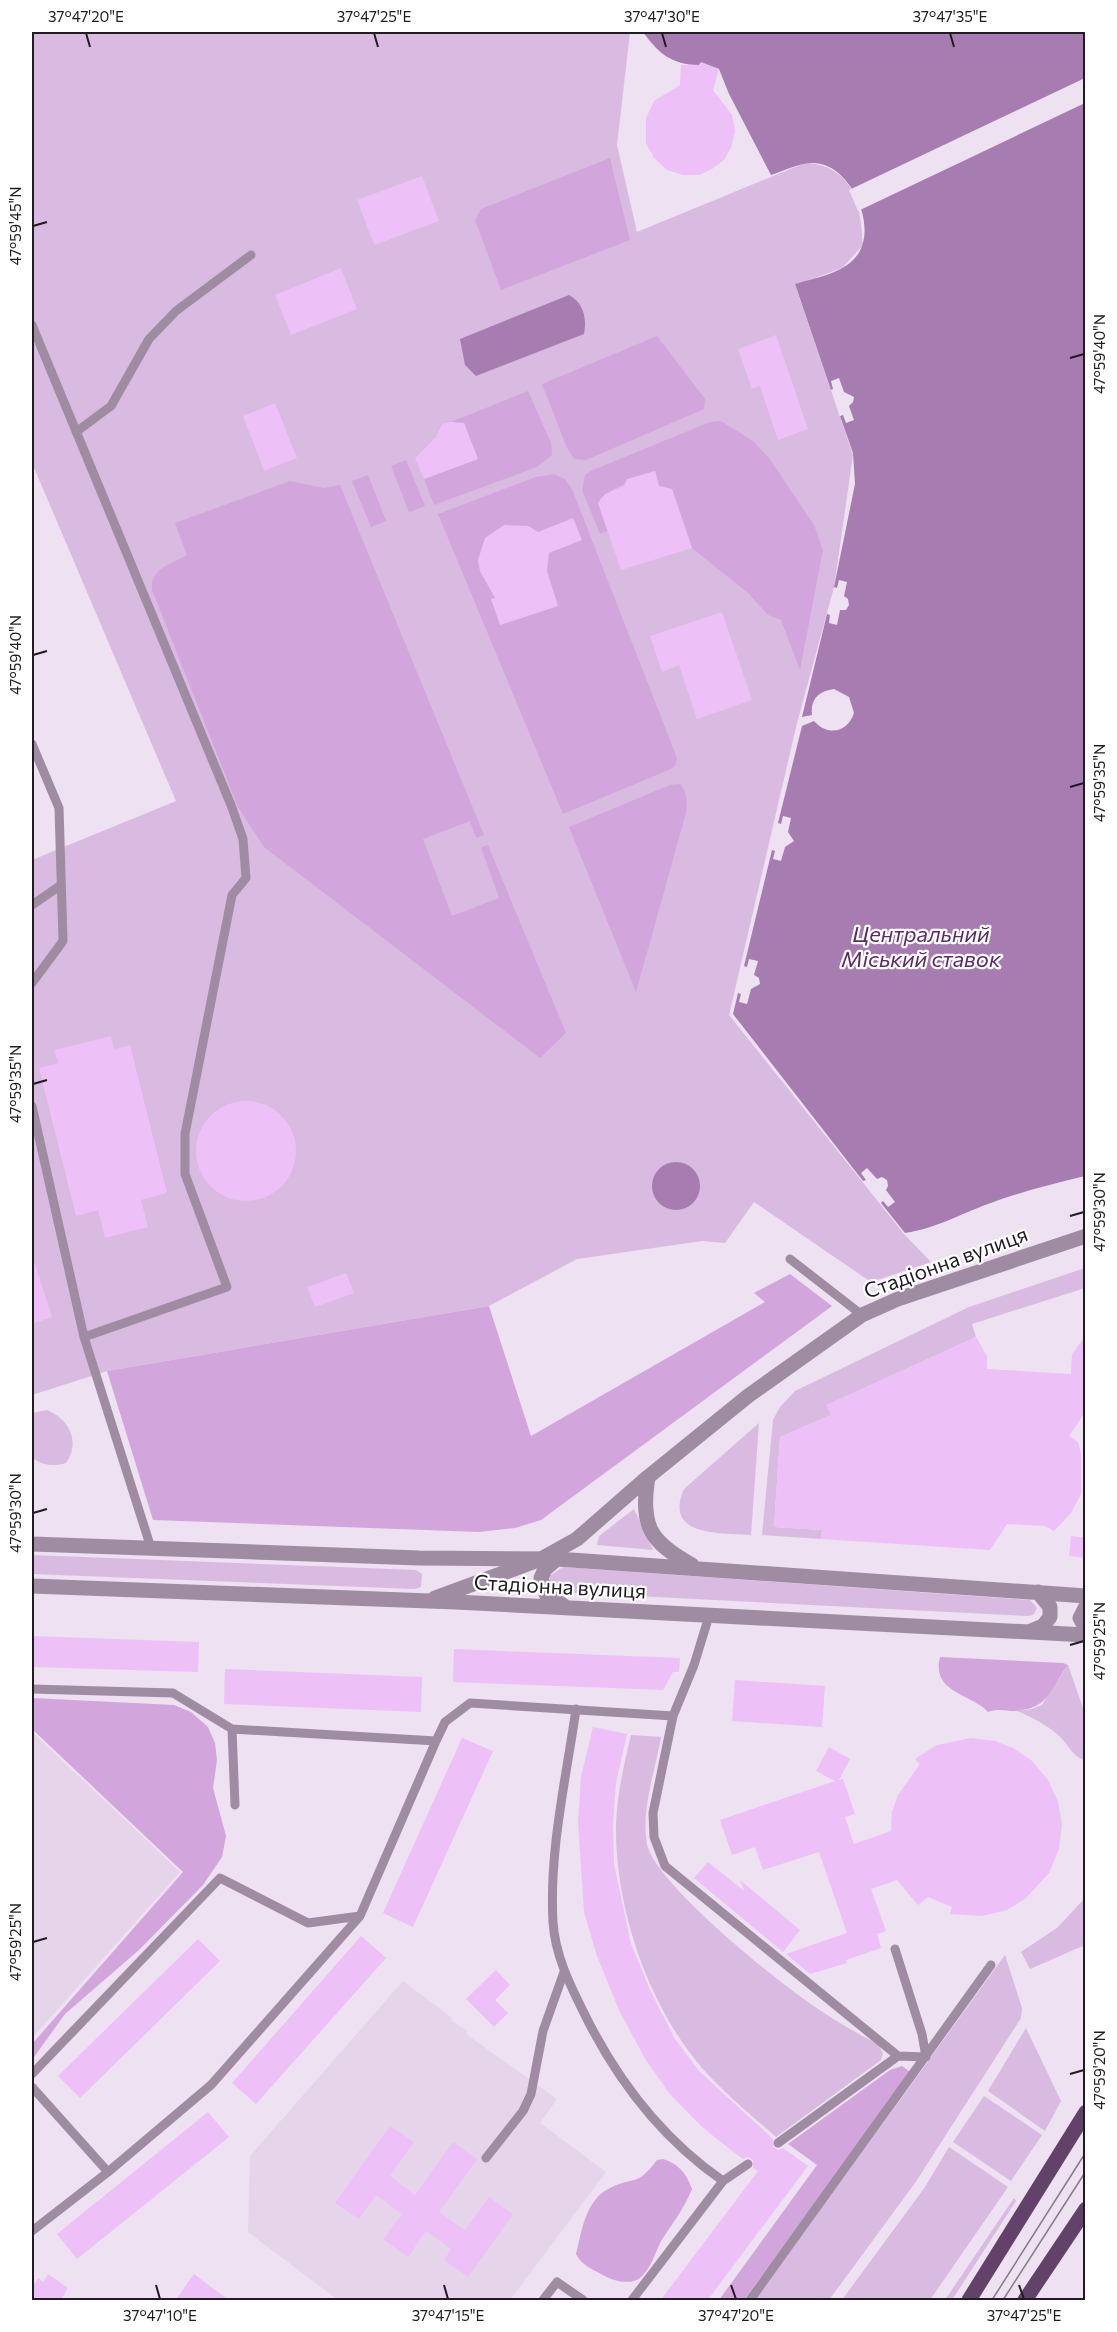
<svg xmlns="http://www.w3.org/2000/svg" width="1117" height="2332" font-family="Commissioner,sans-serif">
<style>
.built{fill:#e6d4ea}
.green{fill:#d9bae0}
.forest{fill:#d2a6dc}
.water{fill:#a77db1}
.pier{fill:#eee1f1}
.building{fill:#edc0f7}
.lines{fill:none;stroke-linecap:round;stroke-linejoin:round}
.service{stroke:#9f8ca3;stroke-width:9}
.tertiary{stroke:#9f8ca3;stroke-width:15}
.primary{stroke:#63426a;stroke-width:15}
.tram{stroke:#837b85;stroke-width:1.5}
.ticks{fill:none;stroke:#201c21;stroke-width:2}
.labels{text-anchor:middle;stroke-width:4.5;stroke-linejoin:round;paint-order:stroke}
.street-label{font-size:21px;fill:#201c21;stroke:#fff}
.water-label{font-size:22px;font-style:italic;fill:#5e2969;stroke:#fff}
.neatline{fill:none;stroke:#201c21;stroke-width:2}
.ticks-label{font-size:15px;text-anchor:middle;fill:#201c21}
</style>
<rect width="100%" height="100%" fill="#eee1f1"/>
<path class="built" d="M32,1732L180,1872L32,2038Z
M403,1981L452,2018L451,2020L467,2031L466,2034L557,2099L540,2123L606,2172L510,2300H338L248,2232L250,2156Z"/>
<path class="green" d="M32,32H630L617,145L637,232L805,163C853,165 861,204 863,245L842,268L795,285L853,455L834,587L797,723L729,1015L904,1234L931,1262L871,1282L754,1202L725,1243L702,1241L577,1259L489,1306L107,1371L32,1395V860L176,801L32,463Z
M1085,1268V1288L972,1324L976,1337L827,1405L831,1415L780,1437L774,1527L822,1530L821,1539L762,1535L773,1420L780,1407L795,1391L969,1307Z
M47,1410C69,1419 81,1442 66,1463C52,1467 43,1465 32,1458V1413Z
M759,1423L751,1535C721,1533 663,1537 684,1489Z
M634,1509L653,1550L597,1545L599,1536Z
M32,1555L416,1570L422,1574L421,1587L415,1589L32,1574Z
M563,1567L1030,1600L1037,1608L1033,1615L1028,1616L556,1592L550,1585V1576Z
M1068,1665L1085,1714V1760C1072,1757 1068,1743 1058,1735C1046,1724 1031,1717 1017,1711L1032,1709L1042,1705Z
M631,1735L661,1737C655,1771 641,1810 647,1844C654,1882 773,1978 808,2002C830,2018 854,2032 878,2044L883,2053L881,2060L776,2137C751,2115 725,2094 703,2069C648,2006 615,1908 616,1825C617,1794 624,1765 631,1735Z
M1085,1898V1945L1030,1969L1021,1952L1057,1928Z
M1005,1955L1022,2008L1021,2018L915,2183L829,2300H755Z
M1026,2028L1061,2101L1045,2131L988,2091Z
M984,2096L1042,2135L1011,2181L953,2142Z
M949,2147L1008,2187L930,2300H842L925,2187Z
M1014,2198L1016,2201L952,2300H945Z"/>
<path class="forest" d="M610,158L630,240L501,290L475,220L481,209Z
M657,336L705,399L704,409L593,457L585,460L574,459L567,448L542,384Z
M528,391L551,443L552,455L537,467L434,505L424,479L478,459L464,424L451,422Z
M721,421L753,441L769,458L814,525L823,550L800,670L781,620L768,615L748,593L692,548L672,489L659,486L655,471C640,479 604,489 598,503L608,531L600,534L582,490L585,475L593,470L710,422Z
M406,460L425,506L409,512L391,466Z
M554,474L565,479L572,489L677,758L675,766L671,769L563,814L438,514L536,477Z
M368,475L386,521L371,527L352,481Z
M290,481L324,488L340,485L484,835L476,838L470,821L423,839L452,916L499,898L481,847L488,845L566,1033L540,1058L264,847L238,807L152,590C150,568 172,564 187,555L175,523Z
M680,784C688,792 687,803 686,813L636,992L569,827L670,785Z
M790,1274L832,1306L541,1520L515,1528L479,1532L153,1520L107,1371L489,1306L531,1436L765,1302L754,1293Z
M940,1657L1063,1663L1068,1665C1049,1690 1051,1707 1016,1711C1005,1711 999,1708 988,1712C970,1693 931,1693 940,1657Z
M32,1698L174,1705L191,1712L208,1727L215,1743L217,1760L213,1788L226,1836L222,1857L203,1885L139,1950L65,2014L32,2060V2044L183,1872L32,1729Z
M902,2066L910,2072L744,2300H719L817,2165L788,2144L890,2070Z
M663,2159C679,2164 686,2173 692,2189C684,2209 672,2224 661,2241C655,2253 651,2269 640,2278C629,2286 611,2280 601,2274C591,2269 581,2264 576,2254C582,2231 585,2200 610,2188C636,2175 636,2188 657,2160Z"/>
<path class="water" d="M643,32H1085V1176C1052,1184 1020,1192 988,1204C958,1215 937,1228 905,1233L881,1203L883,1201L888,1207L895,1202L886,1190L888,1186L887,1180L882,1177L877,1179L867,1168L861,1173L866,1180L863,1181L733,1014L738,993L741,994L739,1002L747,1004L751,989L760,984L759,978L754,975L758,961L749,959L747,967L744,966L772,850L775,851L773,859L781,861L785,847L794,841L788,832L791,818L783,816L781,824L778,823L802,726L814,721C828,737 848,732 854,713L849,697L834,689C819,691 810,699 812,715L802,717L827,614L830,615L829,623L837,625L840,610H846L849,605L848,599L844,596L847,582L839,580L837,588L834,587L855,484L853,453L840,416L843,415L846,423L854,420L849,406L853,402L854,397L844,392L839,378L831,381L833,389L831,390L795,284C814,278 840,274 854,259C880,233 854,171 821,164C804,160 787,170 771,175L729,94L719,69L701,63L699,65C672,65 658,53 643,32Z
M569,295C584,303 587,319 584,334L476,376L465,365L460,339Z
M652 1186a24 24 0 1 1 48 0a24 24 0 1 1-48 0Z"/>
<path class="pier" d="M1085,78V103L858,211L849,190Z"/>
<path class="building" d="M701,62L719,69L713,90L732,115L735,131L731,148L724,160L712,169L699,175H683L667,170L654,158L646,143V118L654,101L680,85L681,65H699Z
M422,176L439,221L374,245L357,200Z
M341,268L357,309L291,335L275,295Z
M776,335L808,429L778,440L760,386L752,389L738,349Z
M275,403L297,458L264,471L243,416Z
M451,422L464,423L478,459L424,479L415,458L436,437L442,424Z
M655,471L659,486L672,489L692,548L621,570L598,503L605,494L624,486L627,479Z
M573,518L582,540L549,553L547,571L558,606L500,625L491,599L495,598L480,571L478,560L485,538L504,525L528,526L538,532Z
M722,612L752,700L697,719L679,665L662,672L650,636Z
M111,1036L114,1049L130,1045L167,1193L141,1200L148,1227L105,1238L98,1210L76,1216L39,1068L58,1063L54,1050Z
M196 1151a50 50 0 1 1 100 0a50 50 0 1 1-100 0Z
M32,1264H35L52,1317L32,1324Z
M346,1273L354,1293L315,1307L307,1287Z
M1086,1335V1411L1069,1436L1078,1442L1081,1454V1494L1071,1513L1054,1531L1045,1526L1007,1524L990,1550L821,1539L822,1530L774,1527L780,1437L831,1415L826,1405L976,1337L987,1356V1369L1071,1374L1072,1354Z
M1071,1536L1086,1538V1558L1069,1556Z
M32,1636L199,1642L198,1672L32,1667Z
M454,1649L680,1658L679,1672H673L663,1690L453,1682Z
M225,1669L422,1677L421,1712L224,1704Z
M735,1680L825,1686L822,1727L732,1721Z
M593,1727L627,1734L616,1783L613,1824L614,1864L631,1944L651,1992L675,2039L699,2071L773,2139V2147L778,2150L783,2148L808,2166L707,2301H660L758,2171L753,2168V2160L748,2157L743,2159L727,2147L701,2126L669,2093L644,2057L618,2008L597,1956L584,1912L578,1823L581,1777Z
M462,1738L493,1751L413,1927L383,1913Z
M971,1738L995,1741L1013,1748L1032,1761L1048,1780L1058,1802L1062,1824L1059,1849L1049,1873L1025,1899L1007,1910L982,1916L950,1914L952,1907L928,1897L918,1905L897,1880L871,1889L886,1931L877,1934L881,1948L846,1960L847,1963L810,1974L786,1954L847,1933L819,1852L763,1870L755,1847L732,1855L720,1820L835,1781L816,1771L829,1747L850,1759L839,1780L843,1779L855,1814L845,1817L854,1844L891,1831L892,1812L898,1795L920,1764L915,1759L937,1745Z
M708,1862L744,1891L740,1880L800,1930L783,1952L694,1878Z
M361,1936L386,1958L256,2104L232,2083Z
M198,1939L220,1961L80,2098L58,2076Z
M496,1970L510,1985L495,2000L508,2013L494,2027L466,1999Z
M208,2112L229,2137L77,2259L57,2234Z
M390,2126L414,2142L390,2176L415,2195L453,2142L477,2159L439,2212L465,2230L489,2197L513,2214L468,2277L444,2260L451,2249L426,2231L408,2257L383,2239L402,2214L376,2195L359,2219L335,2203Z
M48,2274L68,2288L60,2301H32V2288L38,2278L43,2282Z
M194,2274L230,2301H175Z"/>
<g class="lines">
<path class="service" d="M32,325L231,805L243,839L246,878L232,895L185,1134V1174L227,1287L84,1337
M76,432L111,406L149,339L176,311L251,255
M32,744L59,808L63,941L32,983
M32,905L61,885
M32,1106L84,1337L151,1548
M790,1259L862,1315
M32,1689L173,1693L232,1729L436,1741L445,1722L470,1703L673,1716L694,1665L709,1616
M576,1709C566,1779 549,1851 553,1922C555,1954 569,1983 583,2011C616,2079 661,2138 723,2181
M673,1716L653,1813L654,1837L665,1866L898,2056L926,2057L922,2034L895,1949
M232,1729L235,1805
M32,2074L220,1878L308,1923L360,1916
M32,2087L108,2172
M778,2143L898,2056
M486,2158L523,2111L531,2094L543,2031L564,1972
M32,2231L108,2172L211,2085L360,1916L436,1741
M543,2300L557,2282L583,2300
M632,2300L723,2181L748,2164
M750,2300L991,1965"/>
<path class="tertiary" d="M648,1477C640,1526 650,1542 692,1565
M32,1544L419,1558L557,1559L1086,1596
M560,1556L545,1569L541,1578L546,1594L564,1606
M32,1586L456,1602L1086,1635
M435,1598L541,1559L577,1539L648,1477L748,1396L862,1315L898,1299L1086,1236
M1086,1606L1080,1618L1086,1629
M1029,1632L1043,1626L1050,1617V1607L1038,1592"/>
<path class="primary" d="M969,2300L1086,2112
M1025,2300L1086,2209"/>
<path class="tram" d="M992,2300L1086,2152
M1003,2300L1086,2171"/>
</g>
<path class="ticks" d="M86,33L90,47M374,33L378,47M662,33L666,47M950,33L954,47M33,226L47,222M1070,358L1084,354M33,655L47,651M1070,787L1084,783M33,1084L47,1080M1070,1216L1084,1212M33,1513L47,1509M1070,1645L1084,1641M33,1942L47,1938M1070,2074L1084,2070M156,2285L160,2299M444,2285L448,2299M731,2285L736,2299M1019,2285L1024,2299"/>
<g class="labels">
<g class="street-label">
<text transform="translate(946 1263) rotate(-20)" y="7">Стадіонна вулиця</text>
<text transform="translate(560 1587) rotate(3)" y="7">Стадіонна вулиця</text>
</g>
<g class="water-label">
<text x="921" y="942">Центральний<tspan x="921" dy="25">Міський ставок</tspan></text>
</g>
</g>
<rect width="1117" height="2332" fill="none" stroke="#ffffff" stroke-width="66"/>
<rect x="33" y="33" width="1051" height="2266" class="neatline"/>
<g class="ticks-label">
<text x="86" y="22">37°47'20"E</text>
<text x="374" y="22">37°47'25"E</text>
<text x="662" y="22">37°47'30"E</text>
<text x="950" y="22">37°47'35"E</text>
<text transform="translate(16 226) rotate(-90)" y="5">47°59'45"N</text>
<text transform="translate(1100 354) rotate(-90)" y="5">47°59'40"N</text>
<text transform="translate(16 655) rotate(-90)" y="5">47°59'40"N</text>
<text transform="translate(1100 783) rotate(-90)" y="5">47°59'35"N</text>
<text transform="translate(16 1084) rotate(-90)" y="5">47°59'35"N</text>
<text transform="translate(1100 1212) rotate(-90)" y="5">47°59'30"N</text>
<text transform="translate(16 1513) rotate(-90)" y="5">47°59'30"N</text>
<text transform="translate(1100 1641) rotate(-90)" y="5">47°59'25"N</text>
<text transform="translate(16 1942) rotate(-90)" y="5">47°59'25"N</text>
<text transform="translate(1100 2070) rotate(-90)" y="5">47°59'20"N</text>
<text x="160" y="2321">37°47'10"E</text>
<text x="448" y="2321">37°47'15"E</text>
<text x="736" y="2321">37°47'20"E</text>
<text x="1024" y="2321">37°47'25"E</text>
</g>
</svg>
